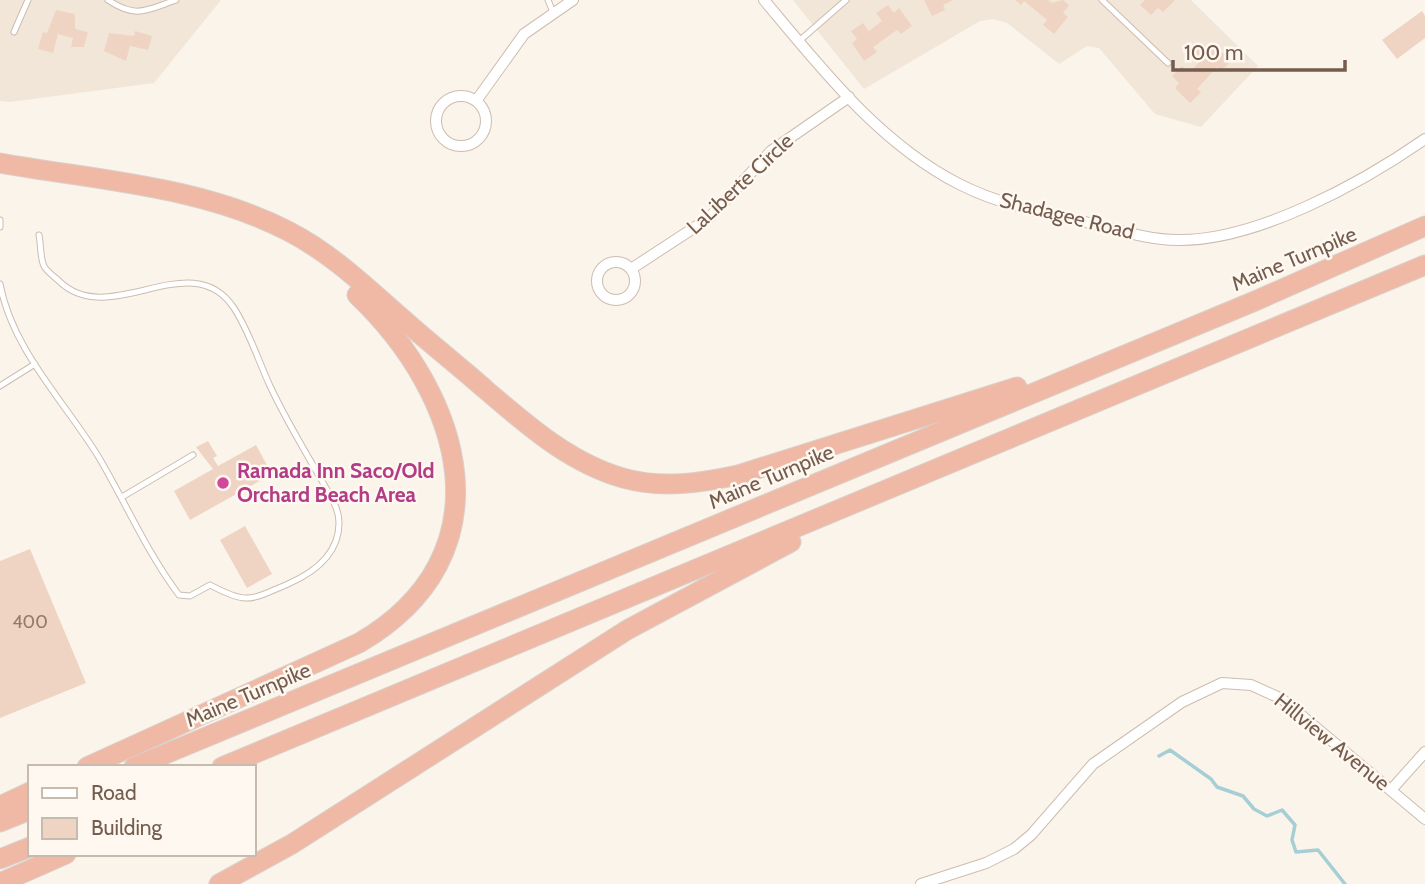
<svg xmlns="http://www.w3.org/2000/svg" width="1425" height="884" font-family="Cabin,sans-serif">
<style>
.residential{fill:#f2e6d8}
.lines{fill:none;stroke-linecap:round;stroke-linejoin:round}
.stream{stroke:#a6ced5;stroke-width:3.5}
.building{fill:#efd4c3}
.lane-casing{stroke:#cdbcb0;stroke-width:7}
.street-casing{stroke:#cdbcb0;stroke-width:12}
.highway-casing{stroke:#d8d1cd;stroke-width:21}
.lane{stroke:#fff;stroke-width:5}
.street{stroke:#fff;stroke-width:10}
.highway{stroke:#f0b9a5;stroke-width:19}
.hotel-dot{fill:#d1479c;stroke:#fef8f0;stroke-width:2.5}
.labels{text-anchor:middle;stroke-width:5;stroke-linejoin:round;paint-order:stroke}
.number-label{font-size:18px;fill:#937a6b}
.street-label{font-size:21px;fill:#745c4e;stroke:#fef8f0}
.hotel-label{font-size:21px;font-weight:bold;fill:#b23c85;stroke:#fef8f0;text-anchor:start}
</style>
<rect width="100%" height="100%" fill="#fbf4ea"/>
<path class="residential" d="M0,0H221L154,83L10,102L0,101Z
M793,0H1191L1258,66L1201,127L1155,114L1099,48L1087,46L1059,64L1007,23L993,19L980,21L864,89Z"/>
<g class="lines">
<path class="stream" d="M1159,756L1170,750L1211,779L1217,787L1243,796L1254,809L1267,816L1282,810L1295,825L1292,840L1296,852L1318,850L1345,884"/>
</g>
<path class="building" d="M924,0H953L943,5L945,10L932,16Z
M1015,0H1048L1052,3L1063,0L1069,5L1063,13L1068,17L1054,34L1043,25L1047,20L1024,1L1021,5Z
M1145,0H1175L1163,12L1158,8L1151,15L1140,5Z
M888,5L894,13L899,8L912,26L901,34L897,30L873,47L877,52L864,61L852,43L857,39L851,31L863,23L869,31L882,21L876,13Z
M56,10L75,14V29L88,32L84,47H71L73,38L58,34L53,53L38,49L43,32L47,33Z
M1422,11L1425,16V38L1397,59L1382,40Z
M135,31L152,36L148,50L130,46L126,61L104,51L109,33L134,36Z
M1203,44L1211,50L1215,45L1231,61L1221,71L1217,67L1197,89L1201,92L1190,103L1175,88L1179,83L1172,76L1182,66L1189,73L1200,61L1193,55Z
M208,441L217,456L213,458L218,466L256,445L272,474L190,520L174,491L213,469L196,447Z
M245,526L272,574L247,588L220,540Z
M30,549L86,683L0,718V561Z"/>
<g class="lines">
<defs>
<path id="lane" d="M108,0C136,19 147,10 176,0
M548,0L553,12
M1102,0L1168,63
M14,32L28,0
M798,42L846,0
M0,220V227
M0,284C12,349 64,401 98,456C125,501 147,553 179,595L190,596L210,585C248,605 250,600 288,584C313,573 339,554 339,523C339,506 328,493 321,479C303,448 285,418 270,386C258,360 250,333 234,308C191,243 110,331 59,281C55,277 47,272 44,266C40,258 41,244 39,235
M0,386L35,364
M122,497L193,455"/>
<path id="street" d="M764,0C820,67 879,143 959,184C998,204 1042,213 1085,222C1115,229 1148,240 1178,240C1256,241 1362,183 1425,139
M436 121a25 25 0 1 1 50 0a25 25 0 1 1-50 0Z
M476,101L524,34L573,0
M597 281a19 19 0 1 1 38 0a19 19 0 1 1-38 0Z
M631,269L709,218L771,151L849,97
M1391,790L1425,752
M921,884L986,863L1014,849L1031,835L1093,764L1182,702L1222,683L1251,685L1282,699L1425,819"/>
<path id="highway" d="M0,163C95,180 201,186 288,231C333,254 368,289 405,321C432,345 460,367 486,390C527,425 570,463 623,478C661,489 701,483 738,475L1017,387
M87,767L359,643C510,555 464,397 357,295
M134,767L1255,301L1425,226
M222,767L1425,265
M0,806L30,792
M0,822L30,810
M0,859L30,847
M0,883L66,854
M219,884L292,844L627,630L791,542"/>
</defs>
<use href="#lane" class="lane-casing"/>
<use href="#street" class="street-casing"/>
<use href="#highway" class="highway-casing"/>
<use href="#lane" class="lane"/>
<use href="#street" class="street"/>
<use href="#highway" class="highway"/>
</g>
<circle class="hotel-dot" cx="223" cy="483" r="7"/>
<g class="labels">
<g class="number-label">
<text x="30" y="628">400</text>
</g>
<g class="street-label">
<text transform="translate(740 184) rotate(-43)" y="7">LaLiberte Circle</text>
<text transform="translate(1067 216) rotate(14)" y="7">Shadagee Road</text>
<text transform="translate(1294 259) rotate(-23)" y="7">Maine Turnpike</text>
<text transform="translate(771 477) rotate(-23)" y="7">Maine Turnpike</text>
<text transform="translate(248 695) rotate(-23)" y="7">Maine Turnpike</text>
<text transform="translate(1332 742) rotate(39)" y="7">Hillview Avenue</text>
</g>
<g class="hotel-label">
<text x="237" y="478">Ramada Inn Saco/Old<tspan x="237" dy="24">Orchard Beach Area</tspan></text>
</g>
</g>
<rect x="28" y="765" width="228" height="91" fill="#fef8f0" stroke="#c7baaf" stroke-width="2"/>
<rect x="42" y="788" width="35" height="10" fill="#ffffff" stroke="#c7baaf" stroke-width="2"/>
<text x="91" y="800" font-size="21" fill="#745c4e">Road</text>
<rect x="42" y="818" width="35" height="21" fill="#efd4c3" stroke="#c7baaf" stroke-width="2"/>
<text x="91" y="835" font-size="21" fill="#745c4e">Building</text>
<path d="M1173 60v10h172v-10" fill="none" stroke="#745c4e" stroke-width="3.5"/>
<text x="1184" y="60" font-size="21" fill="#745c4e" stroke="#fef8f0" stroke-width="5" paint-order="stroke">100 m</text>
</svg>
